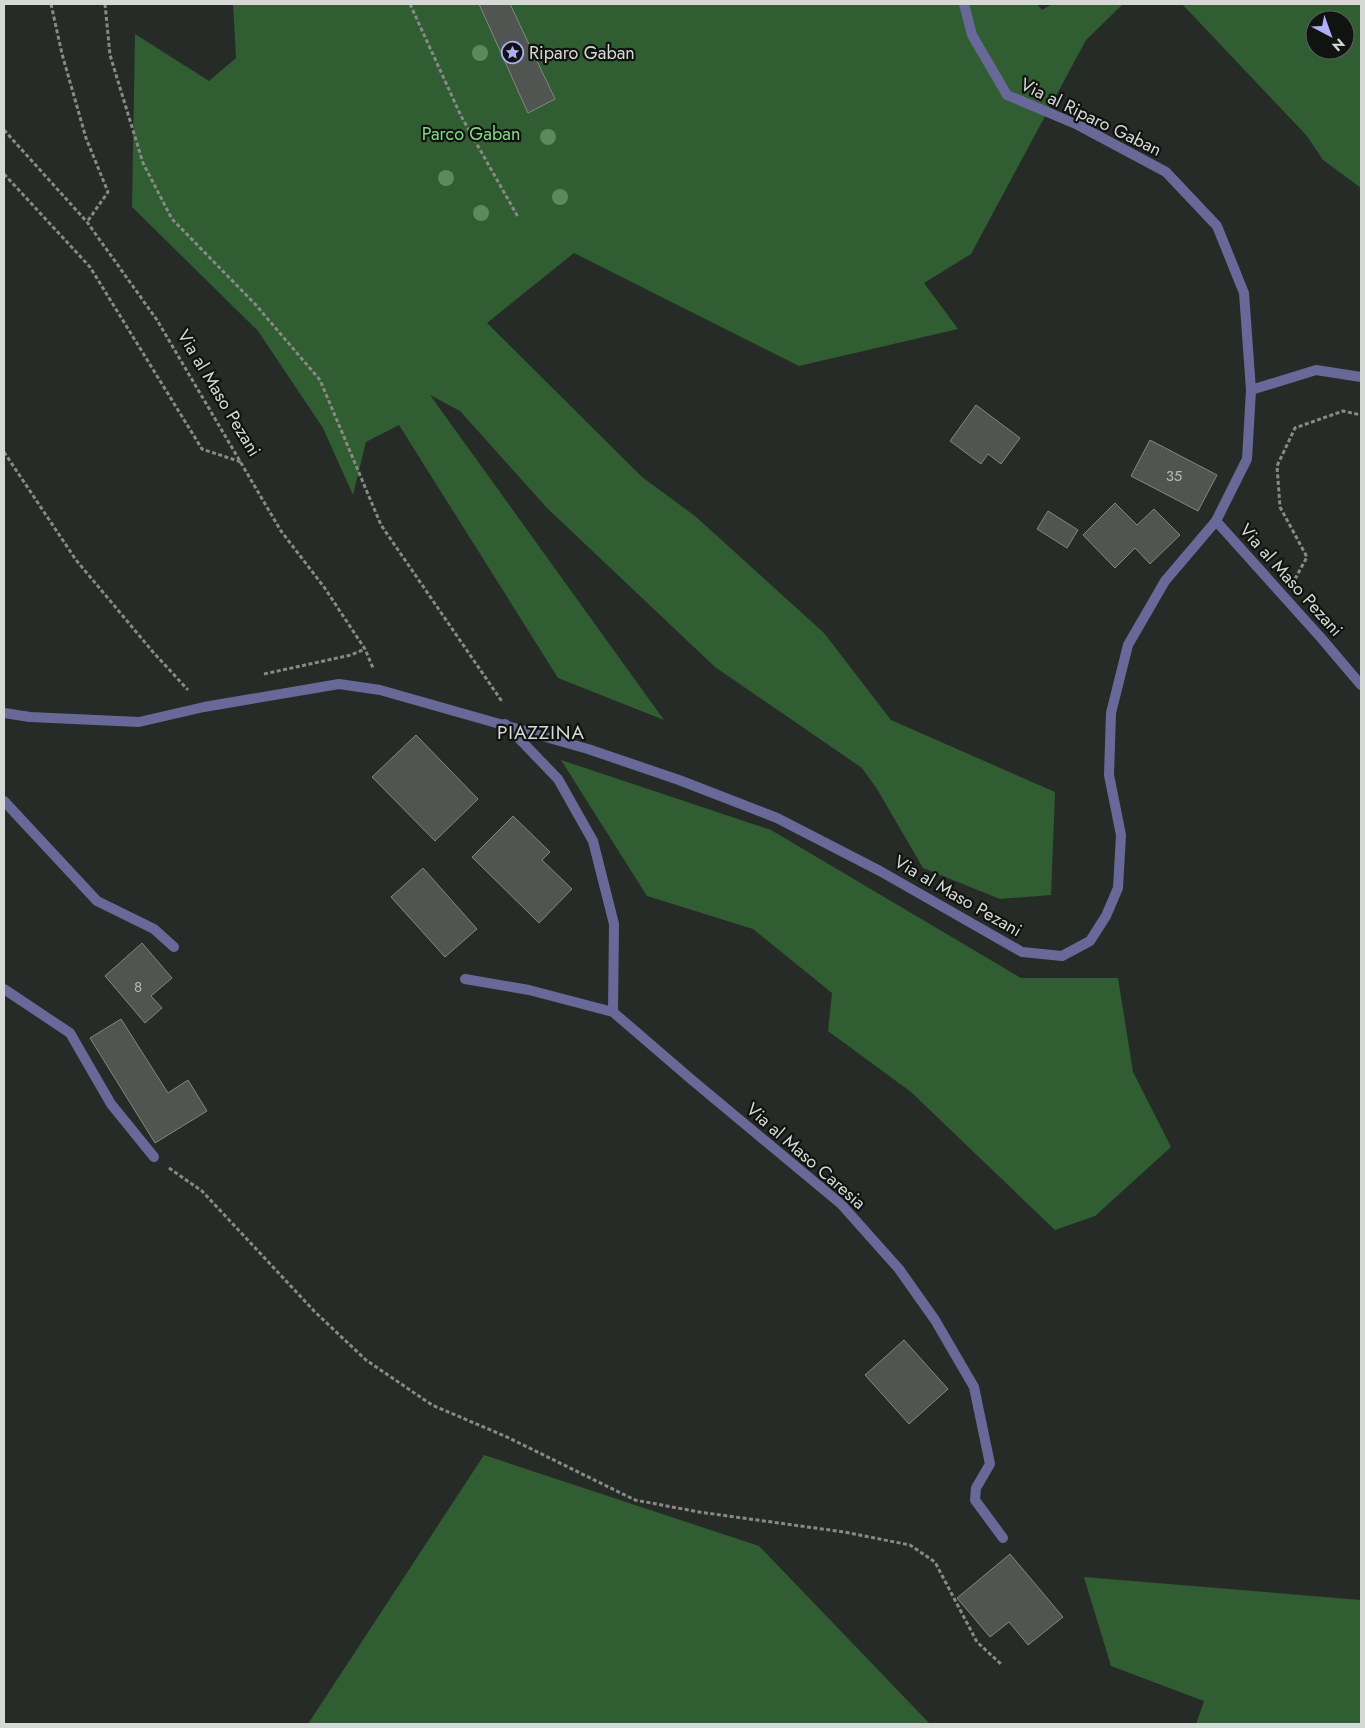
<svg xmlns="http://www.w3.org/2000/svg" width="1365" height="1728" font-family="Jost,sans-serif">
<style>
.green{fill:#305d31;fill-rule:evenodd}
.building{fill:#515551;stroke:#838782}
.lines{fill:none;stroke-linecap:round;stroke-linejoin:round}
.path{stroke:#878a87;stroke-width:3;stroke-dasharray:4 2.5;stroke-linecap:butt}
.service{stroke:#696999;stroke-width:10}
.minor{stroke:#696999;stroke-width:10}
.tree{fill:#5b8a5c}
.labels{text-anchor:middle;stroke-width:4.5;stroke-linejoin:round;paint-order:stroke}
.number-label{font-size:15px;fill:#b5b7b5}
.poi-label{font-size:18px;fill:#d6d8d6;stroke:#111311;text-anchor:start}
.street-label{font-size:18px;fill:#d6d8d6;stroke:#111311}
.park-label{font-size:18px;fill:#85d787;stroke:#111311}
.neighbourhood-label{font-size:19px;letter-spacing:1px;fill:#d6d8d6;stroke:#111311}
</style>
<rect width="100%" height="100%" fill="#272b27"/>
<path class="green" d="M233,4H1037L1042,10L1052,4H1123L1086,40L971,254L924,283L958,329L799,366L574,253L487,323L642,477L695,516L824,633L891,720L1055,792L1051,895L1000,899L923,868L877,789L862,768L715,667L547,508L460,411L430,395L664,720L558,678L399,425L366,442L353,495L323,428L258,331L132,207L135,34L209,81L236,58Z
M1182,4H1361V188L1323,160L1307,136ZM1315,20H1345V50H1315Z
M561,760L771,830L1021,978H1118L1133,1072L1171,1147L1095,1216L1055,1230L911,1092L828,1031L832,993L753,929L647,896Z
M484,1455L759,1546L930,1724H308Z
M1084,1577L1361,1600V1724H1196L1204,1701L1111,1666Z"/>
<path class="building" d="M479,4H510L555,99L528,113Z
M976,405L1020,438L1001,464L988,454L981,464L950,441Z
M1150,440L1217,475L1198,511L1131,476Z
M1115,503L1137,525L1154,509L1180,535L1150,564L1135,548L1115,568L1083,535Z
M1048,511L1078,530L1067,548L1037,529Z
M416,735L478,799L435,841L372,777Z
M513,816L550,852L542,860L572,889L539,923L472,857Z
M423,868L477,929L445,957L391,897Z
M142,943L172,978L151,996L162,1008L145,1023L105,976Z
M121,1019L168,1093L188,1080L207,1111L155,1143L90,1038Z
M904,1340L948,1389L909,1424L865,1375Z
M1010,1554L1063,1617L1028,1645L1009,1622L990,1637L957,1598Z"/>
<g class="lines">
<path class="path" d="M51,4L62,54L86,138L108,192L87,222
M105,4L110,55L143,163L172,219L255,304L320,380L381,525L503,703
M410,4L461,116L518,217
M4,130L87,222L157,320L281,531L324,587L365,649L373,668
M4,174L90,267L202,449L241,462
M4,452L76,560L153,652L188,690
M1295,579L1307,557L1280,507L1277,466L1295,428L1343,411L1361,415
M264,674L351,655L365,649
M169,1168L202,1191L315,1312L366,1360L432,1405L507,1437L635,1500L699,1512L844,1532L910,1545L935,1562L977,1642L1002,1665"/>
<path class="service" d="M1216,521L1322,639L1361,685
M4,801L97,901L154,929L174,947
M465,979L529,990L613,1012L614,924L593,841L558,779L505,724
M4,989L70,1033L111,1104L154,1157
M613,1012L692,1080L841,1204L899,1269L935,1320L974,1387L990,1464L976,1488L975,1500L1003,1538"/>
<path class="minor" d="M1251,390L1316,370L1361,377
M4,713L30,717L139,722L204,707L339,684L380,690L588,749L679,780L777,818L880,871L1022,952L1062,956L1090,941L1106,916L1118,888L1121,835L1109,775L1111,713L1128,645L1165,581L1216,521L1247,459L1251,390L1244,293L1217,226L1166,172L1078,125L1007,95L972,35L964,4"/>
</g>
<g class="tree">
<circle cx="480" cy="53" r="8"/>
<circle cx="548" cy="137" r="8"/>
<circle cx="446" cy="178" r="8"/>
<circle cx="560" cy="197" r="8"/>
<circle cx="481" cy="213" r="8"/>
</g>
<defs>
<symbol id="sight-ring" viewBox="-11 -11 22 22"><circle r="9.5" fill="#111311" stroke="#aeaefb" stroke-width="1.5"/><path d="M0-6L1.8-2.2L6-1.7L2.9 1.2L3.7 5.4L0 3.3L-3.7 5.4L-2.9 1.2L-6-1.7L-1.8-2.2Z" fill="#aeaefb"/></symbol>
</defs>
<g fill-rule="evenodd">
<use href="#sight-ring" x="500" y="40" width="25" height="25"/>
</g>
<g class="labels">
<g class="number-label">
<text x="1174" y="481">35</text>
<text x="138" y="992">8</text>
</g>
<g class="poi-label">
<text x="529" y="59">Riparo Gaban</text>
</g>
<g class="street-label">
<text transform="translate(1091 117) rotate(26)" y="6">Via al Riparo Gaban</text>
<text transform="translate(219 393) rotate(59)" y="6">Via al Maso Pezani</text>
<text transform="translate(1291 580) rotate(48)" y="6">Via al Maso Pezani</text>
<text transform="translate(958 896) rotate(30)" y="6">Via al Maso Pezani</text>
<text transform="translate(806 1156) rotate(41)" y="6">Via al Maso Caresia</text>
</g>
<g class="park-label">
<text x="471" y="140">Parco Gaban</text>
</g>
<g class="neighbourhood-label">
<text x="541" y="739">PIAZZINA</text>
</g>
</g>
<rect width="1365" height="1728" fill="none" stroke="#d6d8d6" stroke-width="10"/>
<g transform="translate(1330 35) rotate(139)"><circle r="24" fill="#111311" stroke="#606260"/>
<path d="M0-4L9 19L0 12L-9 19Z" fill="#aeaefb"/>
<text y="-8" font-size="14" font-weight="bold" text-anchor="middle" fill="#d6d8d6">N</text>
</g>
</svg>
